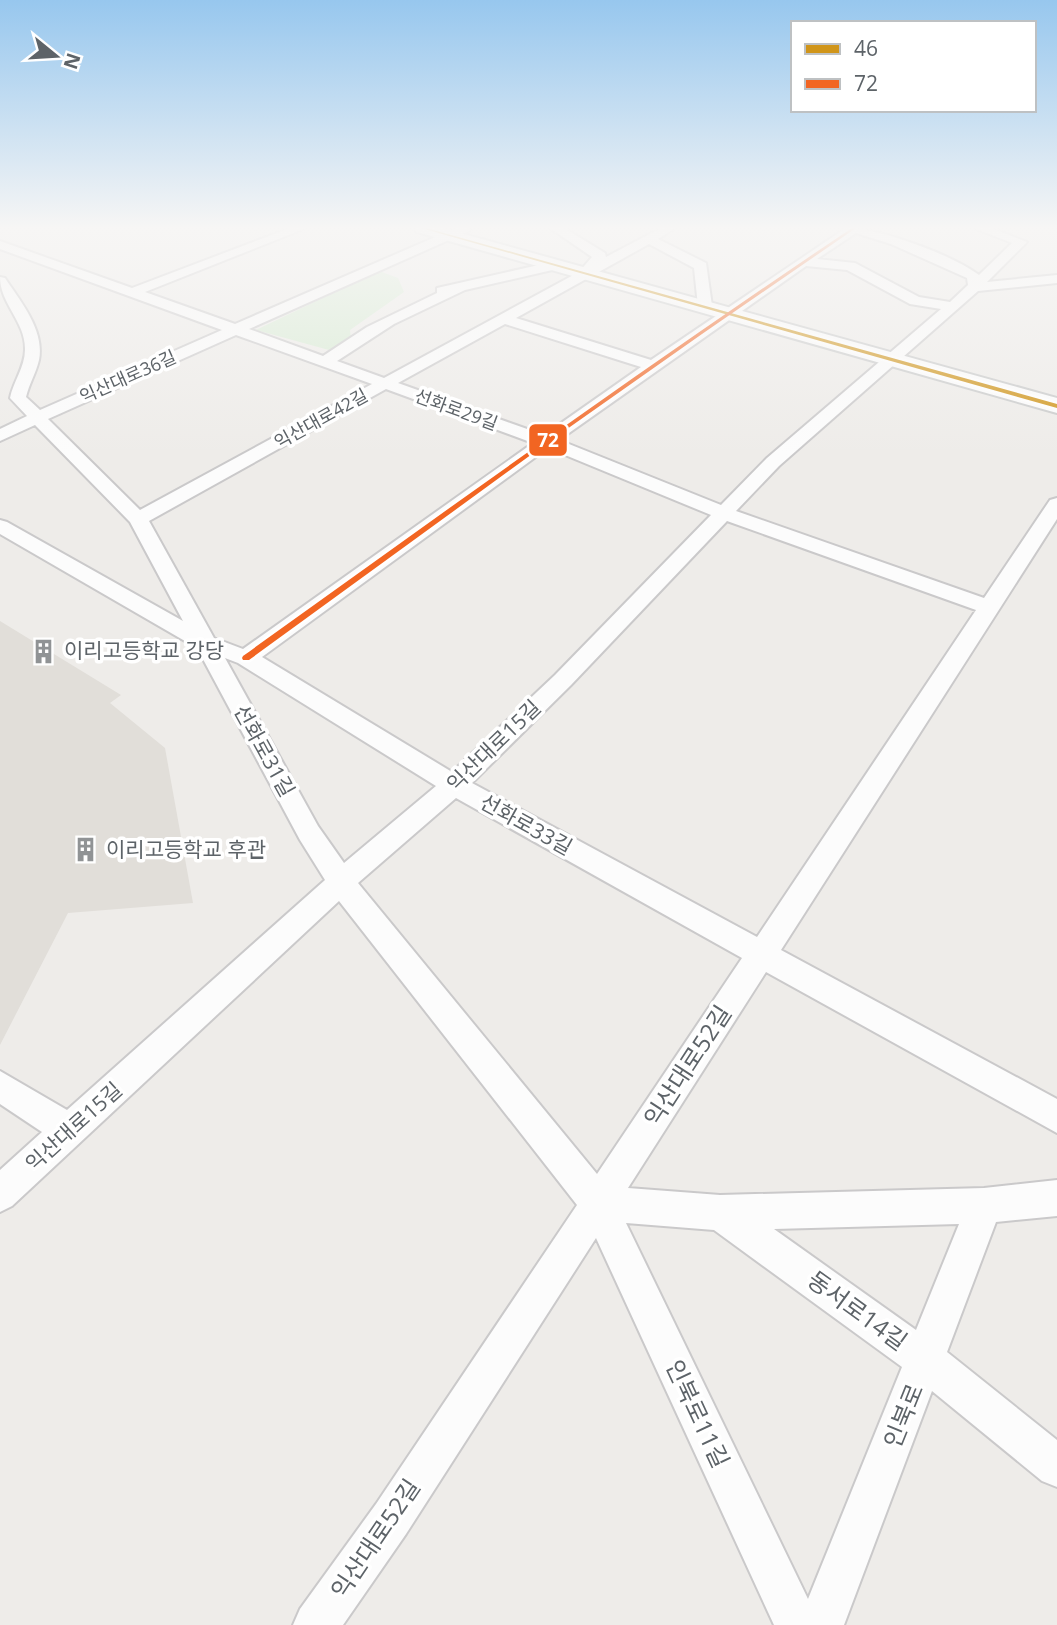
<svg xmlns="http://www.w3.org/2000/svg" width="1057" height="1625" font-family="'Open Sans','Noto Sans KR',sans-serif">
<style>
.education{fill:#e1ded9}
.green{fill:#d7ebd3}
.lines{fill:none;stroke-linecap:round;stroke-linejoin:round}
.street-casing{stroke:#cac9ca;stroke-width:4}
.secondary-casing{stroke:#cacbcb;stroke-width:4}
.street{fill:#fcfcfc;fill-rule:evenodd}
.secondary{fill:#fcfcfc;fill-rule:evenodd}
.bus-1-casing{stroke:#fff;stroke-width:5}
.bus-2-casing{stroke:#fff;stroke-width:5}
.bus-1{fill:#d0951a;fill-rule:evenodd}
.bus-2{fill:#f26522;fill-rule:evenodd}
.labels{text-anchor:middle;stroke-width:7;stroke-linejoin:round;paint-order:stroke}
.far-street-label{font-size:18px;fill:#5d6368;stroke:#fff}
.poi-label{font-size:21px;fill:#5d6368;stroke:#fff;text-anchor:start}
.street-label{font-size:21px;fill:#5d6368;stroke:#fff}
.near-street-label{font-size:24px;fill:#5d6368;stroke:#fff}
.line-badge{stroke:#fff;stroke-width:2.5}
.badge-label{font-size:19px;text-anchor:middle;font-weight:bold;fill:#fff}
</style>
<rect width="100%" height="100%" fill="#eeece9"/>
<path class="education" d="M0,621L121,695L110,703L165,748L193,903L68,913L0,1045Z"/>
<path class="green" d="M379,271L398,278L404,292L350,330L351,341L329,350L256,330Z"/>
<g class="lines">
<defs>
<path id="street" d="M290,228H306L145,292L235,324L456,228H471L469,231L249,329L323,356L367,327L437,293V288L556,261L563,265L561,268L465,290L394,324L337,361L384,378L579,272L592,257L550,228H564L605,253L606,257L661,228H675L658,239L706,263L712,306L710,309L705,310L698,306L694,268L649,244L516,318L651,360L846,228C880,228 952,255 979,275L1012,243L974,228H991L1027,242L987,282L1057,275V283L978,291L779,466L736,511L984,598L1050,500L1057,498V519L781,950L1057,1099V1133L766,972L628,1188L720,1195L984,1188L1057,1180V1216L996,1222L947,1352L1057,1440V1487L1042,1481L932,1391L844,1625H774L596,1238L406,1534L343,1625H293L300,1609L376,1504L577,1205L339,901L12,1206L0,1212V1170L42,1132L0,1104V1071L67,1110L325,880L300,840L197,648L0,534V520L7,522L183,621L130,522L35,425L0,441V429L27,416L10,398C13,382 25,367 25,350C26,322 0,304 0,277L5,278C20,301 45,330 39,360C36,373 29,384 26,397L40,410L222,330L0,249V241L132,288ZM856,233L891,244L967,278L968,285L950,302L919,297L855,263L817,259ZM806,266L847,270L910,304L941,309L767,458L721,505L559,440ZM505,324L641,367L544,435L398,383ZM236,335L372,384L140,510L48,419ZM386,389L533,443L243,649L214,638L149,521ZM548,448L711,515L555,675L452,772L262,657ZM727,521L976,610L757,937L472,783L571,685ZM225,658L238,663L436,786L344,863L318,826ZM456,798L742,958L597,1174L358,883ZM626,1223L714,1230L902,1367L808,1599ZM959,1224L916,1330L774,1229Z"/>
<path id="secondary" d="M414,228H442L1057,398V413L417,232Z"/>
</defs>
<use href="#street" class="street-casing"/>
<use href="#secondary" class="secondary-casing"/>
<use href="#street" class="street"/>
<use href="#secondary" class="secondary"/>
<defs>
<path id="bus-1" d="M421,228H426L1057,404V408Z"/>
<path id="bus-2" d="M852,228H856L702,334L550,441L249,660H243L242,658L243,656C445,511 646,366 852,228Z"/>
</defs>
<use href="#bus-1" class="bus-1-casing"/>
<use href="#bus-2" class="bus-2-casing"/>
<use href="#bus-1" class="bus-1"/>
<use href="#bus-2" class="bus-2"/>
</g>
<linearGradient id="sky" x2="0" y2="1"><stop stop-color="#97c7ee"/><stop offset="0.5" stop-color="#f7f6f5"/><stop offset="1" stop-color="#f7f6f5" stop-opacity="0"/></linearGradient>
<rect width="1057" height="455" fill="url(#sky)"/>
<defs>
<symbol id="building-bare" viewBox="-9 -9 18 18"><path d="M-4-6H4V6H1V3H-1V6H-4ZM-2.5-4.3h1.7v1.8h-1.7ZM.8-4.3h1.7v1.8H.8ZM-2.5-1h1.7V.8h-1.7ZM.8-1h1.7V.8H.8Z" fill="#909395" stroke="#fff" stroke-width="2.5" paint-order="stroke"/></symbol>
</defs>
<g fill-rule="evenodd">
<use href="#building-bare" x="26" y="634" width="35" height="35"/>
<use href="#building-bare" x="68" y="832" width="35" height="35"/>
</g>
<g class="labels">
<g class="far-street-label">
<text transform="translate(128 377) rotate(-24)" y="6">익산대로36길</text>
<text transform="translate(456 410) rotate(20)" y="6">선화로29길</text>
<text transform="translate(321 419) rotate(-29)" y="6">익산대로42길</text>
</g>
<g class="poi-label">
<text x="64" y="658">이리고등학교 강당</text>
<text x="106" y="857">이리고등학교 후관</text>
</g>
<g class="street-label">
<text transform="translate(494 746) rotate(-44)" y="7">익산대로15길</text>
<text transform="translate(264 751) rotate(61)" y="7">선화로31길</text>
<text transform="translate(526 825) rotate(29)" y="7">선화로33길</text>
<text transform="translate(74 1127) rotate(-42)" y="7">익산대로15길</text>
</g>
<g class="near-street-label">
<text transform="translate(688 1066) rotate(-57)" y="8">익산대로52길</text>
<text transform="translate(857 1311) rotate(36)" y="8">동서로14길</text>
<text transform="translate(697 1414) rotate(65)" y="8">인북로11길</text>
<text transform="translate(904 1416) rotate(-68)" y="8">인북로</text>
<text transform="translate(376 1539) rotate(-56)" y="8">익산대로52길</text>
</g>
</g>
<rect class="line-badge" x="528" y="423" width="40" height="34" rx="7" fill="#f26522"/>
<g class="badge-label">
<text x="548" y="447">72</text>
</g>
<rect x="791" y="21" width="245" height="91" fill="#ffffff" stroke="#bec1c3" stroke-width="2"/>
<rect x="805" y="44" width="35" height="10" fill="#d0951a" stroke="#bec1c3" stroke-width="2"/>
<text x="854" y="56" font-size="21" fill="#5d6368">46</text>
<rect x="805" y="79" width="35" height="10" fill="#f26522" stroke="#bec1c3" stroke-width="2"/>
<text x="854" y="91" font-size="21" fill="#5d6368">72</text>
<g transform="translate(56 56) rotate(108)" stroke="#ffffff" stroke-width="5" paint-order="stroke">
<path d="M0-5L12 26L0 18L-12 26Z" fill="#5d6368"/>
<text y="-10" font-size="19" font-weight="bold" text-anchor="middle" fill="#5d6368">N</text>
</g>
</svg>
